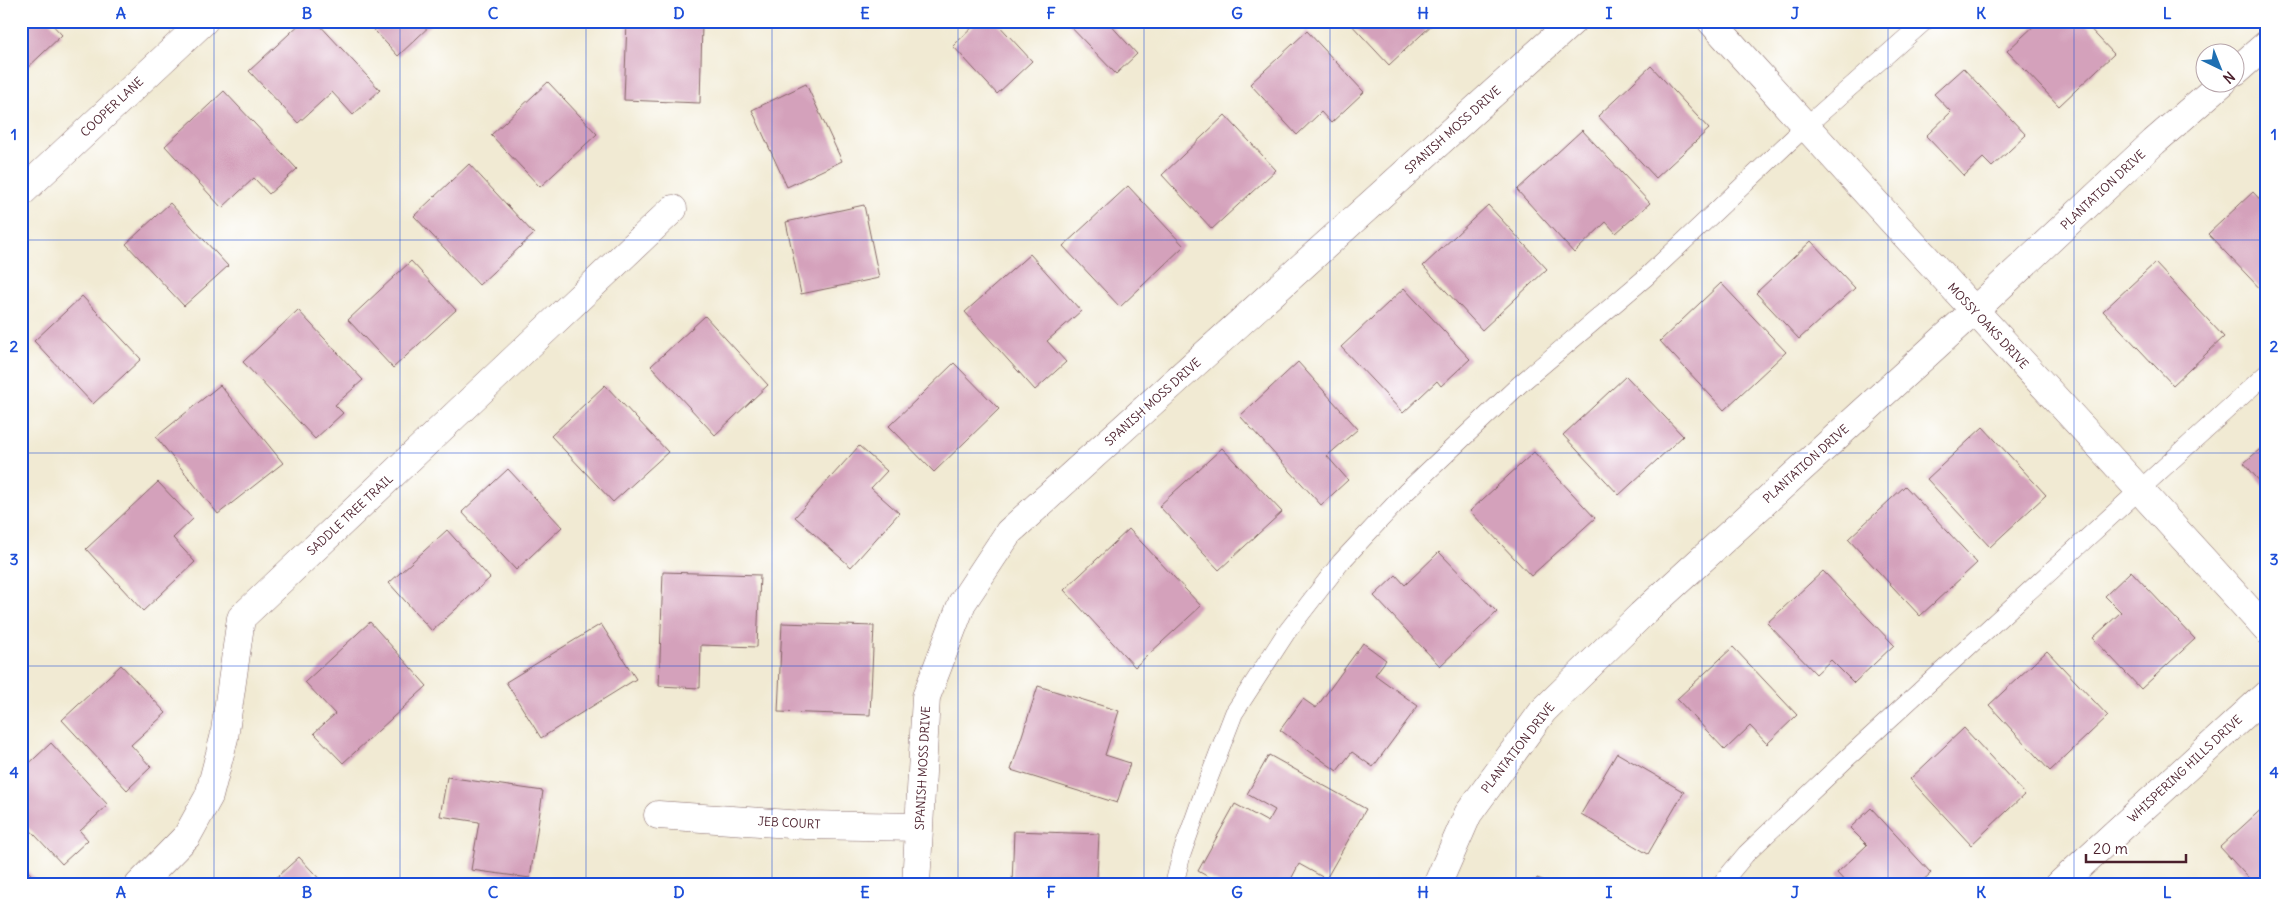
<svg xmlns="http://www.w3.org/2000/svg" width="2288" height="906" font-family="Delius,sans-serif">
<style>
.building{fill:#d4a1bb}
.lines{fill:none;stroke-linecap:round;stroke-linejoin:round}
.lane-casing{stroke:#846666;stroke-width:19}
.street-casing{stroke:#846666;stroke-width:29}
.lane{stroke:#fff;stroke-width:18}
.street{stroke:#fff;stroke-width:28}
.grid{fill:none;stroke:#1d4ed8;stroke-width:1;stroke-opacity:0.55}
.labels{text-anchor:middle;stroke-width:4;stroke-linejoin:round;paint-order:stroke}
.street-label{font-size:12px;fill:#4a1f2b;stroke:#fff}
.neatline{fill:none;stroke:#1d4ed8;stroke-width:2}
.grid-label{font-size:16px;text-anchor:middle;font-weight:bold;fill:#1d4ed8}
</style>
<rect width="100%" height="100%" fill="#fff"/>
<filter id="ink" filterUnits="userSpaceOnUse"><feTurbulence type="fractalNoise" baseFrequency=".02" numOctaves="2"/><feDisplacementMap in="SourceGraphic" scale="10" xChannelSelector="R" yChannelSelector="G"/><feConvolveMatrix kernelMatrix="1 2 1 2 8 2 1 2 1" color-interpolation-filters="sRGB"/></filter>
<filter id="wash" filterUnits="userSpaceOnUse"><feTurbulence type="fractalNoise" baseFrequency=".0096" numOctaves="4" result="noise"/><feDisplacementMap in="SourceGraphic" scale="20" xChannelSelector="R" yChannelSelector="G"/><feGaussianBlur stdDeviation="1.12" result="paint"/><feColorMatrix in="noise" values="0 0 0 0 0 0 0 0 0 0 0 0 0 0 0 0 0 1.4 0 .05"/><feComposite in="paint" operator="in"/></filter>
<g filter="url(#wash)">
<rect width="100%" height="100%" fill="#f1ead3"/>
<g id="blocks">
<path class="building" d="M21,21H49L62,35L21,74Z
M303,21H316L380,90L353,115L332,92L298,123L249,71Z
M366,21H435L398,56Z
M627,21L702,24L700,103L624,100Z
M979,21H995L1032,61L997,94L953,46Z
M1065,21H1107L1137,54L1116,74Z
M1348,21H1436L1389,65Z
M2033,21H2083L2114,54L2059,106L2007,51L2036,24Z
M1307,31L1364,92L1331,123L1321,112L1297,135L1250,84Z
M1651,66L1709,129L1656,178L1598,116Z
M1963,68L2026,135L1992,167L1983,158L1964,176L1926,136L1951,112L1934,94Z
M548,82L597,134L540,187L491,135Z
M806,84L842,161L787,187L752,110Z
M224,91L297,169L269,194L254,178L222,208L165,146Z
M1225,115L1276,170L1212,229L1162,175Z
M1582,130L1650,203L1616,233L1606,222L1574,253L1517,190Z
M469,164L534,234L479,285L414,216Z
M1128,186L1184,246L1120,307L1063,246Z
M2253,192L2267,207V296L2208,234Z
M170,203L228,266L184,306L126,244Z
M864,205L879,278L801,294L786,222Z
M1488,205L1547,269L1482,330L1423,266Z
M1811,241L1855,288L1799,339L1756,293Z
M1030,254L1081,311L1047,341L1066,362L1035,390L965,312Z
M411,261L456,310L393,368L348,320Z
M2155,263L2224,337L2173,385L2103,311Z
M1721,283L1786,352L1724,410L1660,341Z
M1404,288L1470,359L1441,386L1437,381L1403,413L1341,347Z
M82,296L141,359L93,404L34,341Z
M298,310L363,380L335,405L343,413L315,439L243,362Z
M705,316L768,385L715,435L651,366Z
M1298,362L1358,429L1327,456L1348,480L1321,505L1240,416Z
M954,363L999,409L934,472L889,426Z
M1626,376L1683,436L1619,495L1563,435Z
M220,385L283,463L218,514L156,437Z
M605,385L668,452L613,502L551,436Z
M1983,427L2046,495L1990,547L1927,479Z
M2267,443V490L2244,463Z
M859,446L887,471L871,488L899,513L851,567L795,517Z
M1222,448L1282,512L1219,570L1159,506Z
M1534,452L1595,518L1531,576L1470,511Z
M508,469L562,527L516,570L462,512Z
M158,482L193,519L173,538L195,562L143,611L86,549Z
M1905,486L1977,563L1920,616L1848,539Z
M1129,529L1201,606L1135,667L1064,590Z
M447,530L490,578L432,631L389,583Z
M1439,552L1497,612L1440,666L1374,596L1396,575L1405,585Z
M1823,571L1894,645L1854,683L1831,660L1816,674L1767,623Z
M2131,571L2195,639L2141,689L2093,638L2121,612L2105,596Z
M663,572L760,575L757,647L701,645L700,688L659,686Z
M370,622L427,686L343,763L314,733L335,714L305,682Z
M782,623L874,626L870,715L778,712Z
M601,624L636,679L541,738L506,682Z
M1363,643L1386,660L1375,675L1418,706L1373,767L1352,752L1337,771L1280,730L1303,699L1316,708Z
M1733,647L1797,715L1767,744L1750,726L1725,750L1677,699Z
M2047,651L2108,716L2050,771L1989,705Z
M121,665L166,713L131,745L151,767L127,790L62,720Z
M1038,686L1119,711L1105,755L1130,763L1117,803L1011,770Z
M1964,728L2025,794L1971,845L1910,779Z
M51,743L108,805L80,831L88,840L62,864L21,820V771Z
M1617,753L1684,792L1648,854L1581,814Z
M1269,755L1366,809L1326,879L1299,864L1288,885H1223L1198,871L1235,804L1268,822L1275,810L1247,794Z
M447,777L543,791L530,878L471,870L479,822L440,816Z
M2267,804V885H2255L2220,847Z
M1871,808L1931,873L1918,885H1848L1837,873L1867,845L1850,828Z
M1014,831L1099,834L1097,878L1114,879V885H1012Z
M299,857L325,885H268Z
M21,863L36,880L31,885H21Z
M2189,877L2196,885H2180Z
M1537,878L1556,885H1535Z"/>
</g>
</g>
<g filter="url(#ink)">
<use href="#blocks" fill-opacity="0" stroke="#846666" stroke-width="1"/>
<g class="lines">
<defs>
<path id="lane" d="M1174,885L1182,853L1207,783L1234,713L1286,633L1341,562L1406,492L1519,385L1645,278L1805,127L1925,21
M1720,885L1746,854L1846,759L2267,373"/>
<path id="street" d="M1711,21C1894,226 2083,426 2267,630
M2236,71L2267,44
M21,193L204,21
M658,815L805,825L919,827
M139,885L187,836L209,796L224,738L241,618L673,209
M916,885L926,697L962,603L1009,532L1573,21
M1437,885L1468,814L1543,711L1641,615L1974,311L2154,142L2223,82
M2059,885L2267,694"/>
</defs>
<use href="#lane" class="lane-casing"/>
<use href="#street" class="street-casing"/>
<use href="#lane" class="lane"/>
<use href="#street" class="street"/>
</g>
</g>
<path class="grid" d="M214,21V885M400,21V885M586,21V885M772,21V885M958,21V885M1144,21V885M1330,21V885M1516,21V885M1702,21V885M1888,21V885M2074,21V885M21,240H2267M21,453H2267M21,666H2267"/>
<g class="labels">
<g class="street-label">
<text transform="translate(112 107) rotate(-43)" y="4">COOPER LANE</text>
<text transform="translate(1453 130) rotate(-42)" y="4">SPANISH MOSS DRIVE</text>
<text transform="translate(2103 190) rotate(-43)" y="4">PLANTATION DRIVE</text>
<text transform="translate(1988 326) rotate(47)" y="4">MOSSY OAKS DRIVE</text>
<text transform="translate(1153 402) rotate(-42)" y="4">SPANISH MOSS DRIVE</text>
<text transform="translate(1806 464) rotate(-42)" y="4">PLANTATION DRIVE</text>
<text transform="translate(350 515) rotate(-43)" y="4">SADDLE TREE TRAIL</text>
<text transform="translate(1518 748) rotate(-52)" y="4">PLANTATION DRIVE</text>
<text transform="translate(923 768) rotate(-87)" y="4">SPANISH MOSS DRIVE</text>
<text transform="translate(2185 769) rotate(-43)" y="4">WHISPERING HILLS DRIVE</text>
<text transform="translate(789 823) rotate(3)" y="4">JEB COURT</text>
</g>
</g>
<rect width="2288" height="906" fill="none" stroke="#fff" stroke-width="55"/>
<g transform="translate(2220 68) rotate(137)"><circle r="24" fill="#ffffff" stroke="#b7a5aa"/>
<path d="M0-4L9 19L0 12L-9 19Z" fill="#1f6fb2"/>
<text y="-8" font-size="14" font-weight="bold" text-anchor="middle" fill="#4a1f2b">N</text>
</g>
<path d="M2086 854v8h100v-8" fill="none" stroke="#4a1f2b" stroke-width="2.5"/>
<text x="2093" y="854" font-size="15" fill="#4a1f2b" stroke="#ffffff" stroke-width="4" paint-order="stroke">20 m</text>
<rect x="28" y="28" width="2232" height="850" class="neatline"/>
<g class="grid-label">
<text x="121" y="19">A</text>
<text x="307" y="19">B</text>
<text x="493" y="19">C</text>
<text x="679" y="19">D</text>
<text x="865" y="19">E</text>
<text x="1051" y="19">F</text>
<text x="1237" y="19">G</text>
<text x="1423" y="19">H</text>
<text x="1609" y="19">I</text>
<text x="1795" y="19">J</text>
<text x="1981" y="19">K</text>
<text x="2167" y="19">L</text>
<text x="14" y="140">1</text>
<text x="2274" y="140">1</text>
<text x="14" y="352">2</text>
<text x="2274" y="352">2</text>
<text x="14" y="565">3</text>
<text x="2274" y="565">3</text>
<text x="14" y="778">4</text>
<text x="2274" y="778">4</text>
<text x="121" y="898">A</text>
<text x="307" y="898">B</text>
<text x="493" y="898">C</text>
<text x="679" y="898">D</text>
<text x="865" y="898">E</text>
<text x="1051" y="898">F</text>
<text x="1237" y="898">G</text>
<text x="1423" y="898">H</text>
<text x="1609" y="898">I</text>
<text x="1795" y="898">J</text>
<text x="1981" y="898">K</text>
<text x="2167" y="898">L</text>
</g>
</svg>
